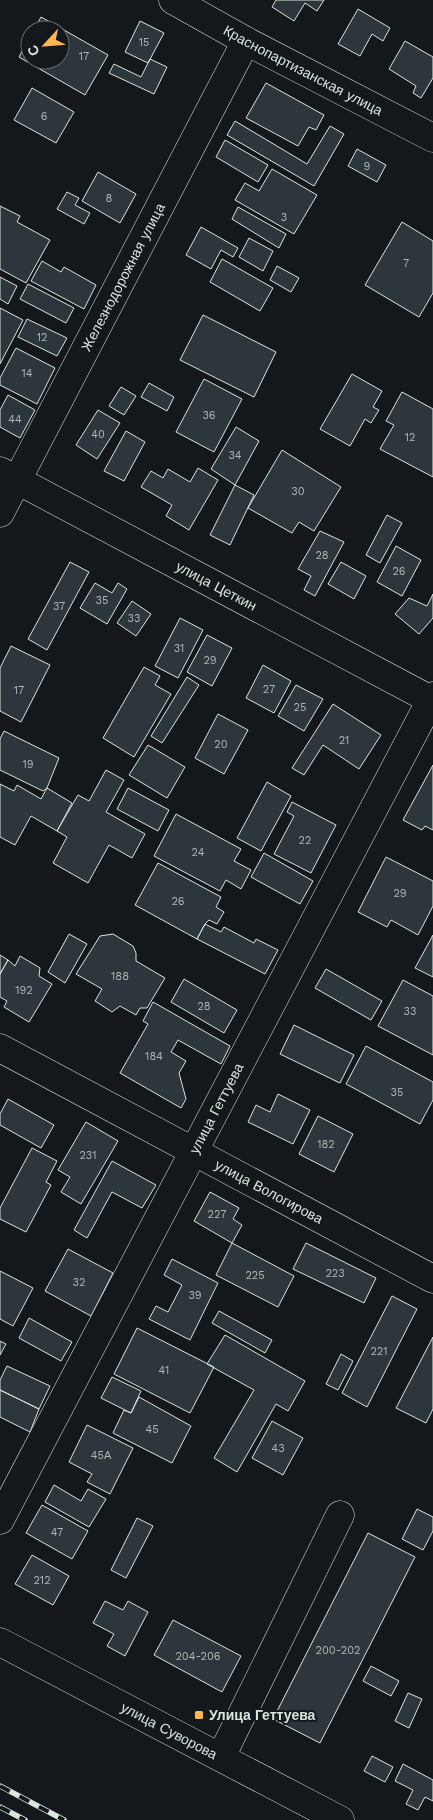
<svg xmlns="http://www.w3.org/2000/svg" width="433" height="1820" font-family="'Work Sans',sans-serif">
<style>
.building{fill:#2c363c;stroke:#d8e6dc}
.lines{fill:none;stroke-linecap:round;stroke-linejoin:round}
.minor-casing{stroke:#d8e6dc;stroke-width:29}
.minor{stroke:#14181c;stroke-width:28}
.rail-casing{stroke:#d8e6dc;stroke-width:5.5}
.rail{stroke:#14181c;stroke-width:4;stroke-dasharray:11;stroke-linecap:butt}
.poi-dot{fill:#ffb74d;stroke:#14181c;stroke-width:2}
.labels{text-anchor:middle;stroke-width:4;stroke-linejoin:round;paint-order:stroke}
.number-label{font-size:11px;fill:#adbab4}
.street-label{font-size:14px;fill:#d8e6dc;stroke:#14181c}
.poi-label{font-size:14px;font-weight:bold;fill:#d8e6dc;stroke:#14181c;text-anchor:start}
</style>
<rect width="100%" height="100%" fill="#14181c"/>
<path class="building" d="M276,0H324L317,11L305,3L294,21L272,7Z
M358,9L390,28L383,41L372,34L360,56L338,44Z
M41,17L108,55L85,95L19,57L30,37V60H60V30H34Z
M140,21L164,33L148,63L125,52Z
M405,41L433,57V78L421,98L413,93L416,86L389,69Z
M150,59L167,67L154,94L109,73L114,64L141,77Z
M266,83L324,115L316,130L309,127L298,146L246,118Z
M32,88L74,112L56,143L14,120Z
M235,121L307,164L330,126L344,134L314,186L227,135Z
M225,140L268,165L258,182L216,157Z
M357,149L386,165L377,182L348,166Z
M272,169L317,195L294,234L235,200L245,183L259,191Z
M98,172L136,194L120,223L82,201Z
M67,192L79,198L75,205L90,213L84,224L57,209Z
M0,206L20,216L17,222L50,240L26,283L0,269Z
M238,207L286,234L279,248L232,219Z
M402,222L433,241V293L419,317L365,285Z
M201,227L238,248L233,257L221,250L211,269L186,255Z
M249,238L273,251L263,271L239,257Z
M222,259L273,288L260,311L210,282Z
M42,261L61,272L64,267L96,285L84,309L31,281Z
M277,266L299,278L291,292L270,280Z
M0,277L17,286L8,304L0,299Z
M28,284L74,308L66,323L20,299Z
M0,308L23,320L0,364Z
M203,315L276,352L254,397L180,360Z
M27,319L67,338L57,356L18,337Z
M16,348L55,368L37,404L0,385V378Z
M352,374L382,391L373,407L379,410L371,423L365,419L350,446L320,429Z
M204,379L242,399L214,452L176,432Z
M149,383L174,397L167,411L141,397Z
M121,387L136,396L124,415L109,406Z
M402,392L433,409V477L380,449L394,425L386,421Z
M8,395L35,410L20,438L0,427V410Z
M98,410L120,423L97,459L76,445Z
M236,427L259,441L235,485L211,469Z
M126,431L145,442L124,481L104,471Z
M282,450L341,487L314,531L299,522L292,533L248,508Z
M198,468L218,480L189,530L166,516L172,505L141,487L151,471L163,478L168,469L190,482Z
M235,485L254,495L230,545L210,535Z
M387,515L402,523L380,563L366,555Z
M320,531L344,542L315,596L304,590L311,576L298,569Z
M396,546L421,560L402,596L377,582Z
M70,562L89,572L47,650L28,639Z
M341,562L366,576L354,599L328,584Z
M95,583L112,593L118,583L127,589L107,624L80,608Z
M433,594V618L419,634L395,614L409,598L427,606Z
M132,601L151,614L136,636L117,623Z
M180,618L203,630L178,678L155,666Z
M207,635L232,648L212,686L187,672Z
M11,646L50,665L21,722L0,711V668Z
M263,665L291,681L274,713L246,698Z
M144,667L160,676L155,685L171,694L134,757L103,738Z
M187,677L199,685L162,743L151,736Z
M296,685L323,699L304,731L278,716Z
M333,704L381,735L359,769L323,745L304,775L292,768Z
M218,714L248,730L224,774L195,758Z
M4,731L59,758L47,788L43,791L0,770V739Z
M148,745L185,767L167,798L129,775Z
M433,765V830L425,826L422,830L403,820Z
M106,770L124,780L106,812L145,834L132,858L109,845L88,883L53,863L67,837L57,831L78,795L89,801Z
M267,782L291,796L261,851L237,838Z
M0,784L14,791L17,785L41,799L47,788L72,803L57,831L31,816L15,845L0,837Z
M128,788L169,810L158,831L117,809Z
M292,802L336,825L311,873L274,854L294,816L287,812Z
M176,814L241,849L234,861L251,870L241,889L226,880L220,891L154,856Z
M264,853L313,881L300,904L251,877Z
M386,857L433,881V906L418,935L391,920L387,927L358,912Z
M158,863L221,897L216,907L224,912L217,924L209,920L205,924L197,939L135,905Z
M205,924L221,932L224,927L254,943L256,939L278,950L265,974L197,939Z
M69,934L87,944L65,983L48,972Z
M113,934L133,946L136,953V961L165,978L147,1008H140L136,1015L120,1006L112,1012L95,1001L102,989L76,974L100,936Z
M433,935V977L415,968Z
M0,955L8,960L0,974Z
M20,956L40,968L39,976L52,984L29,1022L4,1007L7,1001L0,997V974L8,960L15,966Z
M326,969L382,1001L371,1020L315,988Z
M184,979L237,1010L224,1033L171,1002Z
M403,980L433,996V1055L378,1026Z
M153,1002L230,1046L221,1064L178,1040L171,1052L186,1061L179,1073L186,1099L181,1108L120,1073L148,1024L143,1021Z
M294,1025L354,1055L340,1083L280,1054Z
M366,1046L433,1082V1100L420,1124L346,1084Z
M278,1094L310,1110L293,1144L248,1122L256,1105L270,1112Z
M8,1099L54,1125L41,1148L0,1125V1114Z
M318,1116L353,1134L334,1172L299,1154Z
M86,1122L118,1141L81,1204L61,1192L70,1177L58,1170Z
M32,1148L57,1161L46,1182L51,1185L26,1232L0,1219V1208Z
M112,1161L156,1185L142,1208L112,1192L87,1238L74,1230Z
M210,1192L239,1208L233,1219L242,1225L232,1243L194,1221Z
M232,1243L294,1276L278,1307L216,1275Z
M306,1243L376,1278L364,1303L293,1269Z
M68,1249L113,1273L91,1316L45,1291Z
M172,1259L218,1283L190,1340L149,1319L156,1306L168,1312L182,1285L164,1275Z
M0,1271L33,1288L13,1326L0,1319Z
M392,1296L417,1309L367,1407L342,1393Z
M219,1311L272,1340L265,1353L212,1323Z
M29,1318L72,1342L61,1361L19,1338Z
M137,1328L214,1367L190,1413L114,1374Z
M225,1335L305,1381L288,1411L276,1404L237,1472L214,1458L254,1390L207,1364Z
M433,1337V1409L426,1423L396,1408Z
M0,1341L6,1344L0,1355Z
M341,1354L353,1361L338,1390L326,1384Z
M7,1366L50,1386L39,1409L0,1390V1380Z
M112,1377L141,1391L131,1413L101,1398Z
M0,1390L39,1409L30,1432L0,1417Z
M139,1397L191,1426L172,1463L113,1433L124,1410L131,1413Z
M272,1421L303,1438L283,1475L252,1458Z
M87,1425L133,1448L110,1494L87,1482L92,1474L69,1462Z
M54,1485L81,1501L88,1489L106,1499L89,1527L45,1502Z
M42,1505L88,1531L72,1559L26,1533Z
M417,1509L433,1517V1531L423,1550L402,1539Z
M137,1518L153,1526L126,1578L111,1570Z
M368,1533L415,1557L320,1743L273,1719Z
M32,1555L69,1576L53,1605L15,1584Z
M105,1601L123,1610L128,1601L148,1612L125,1656L107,1646L114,1634L93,1623Z
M173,1620L241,1656L222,1692L154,1655Z
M371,1666L399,1681L391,1696L363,1681Z
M408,1693L422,1699L409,1728L395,1721Z
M372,1756L393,1767L385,1782L364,1771Z
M403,1764L433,1780V1801L425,1797L418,1810L406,1804L413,1790L395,1781Z"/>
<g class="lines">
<defs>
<g id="minor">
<path id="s1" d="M173,0L246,41L433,138"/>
<path id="s2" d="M0,471L433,701"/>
<path id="s3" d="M0,513L246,41"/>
<path id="s4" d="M0,1048L433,1279"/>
<path id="s5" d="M0,1520L433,696"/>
<path id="s6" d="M0,1642L340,1820"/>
<path d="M221,1757L340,1515"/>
</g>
</defs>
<use href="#minor" class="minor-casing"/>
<use href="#minor" class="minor"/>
<defs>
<path id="rail" d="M0,1786L64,1820
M0,1807L25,1820"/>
</defs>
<use href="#rail" class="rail-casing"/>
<use href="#rail" class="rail"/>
</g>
<rect class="poi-dot" x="194" y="1710" width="10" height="10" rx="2.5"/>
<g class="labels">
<g class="number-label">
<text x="144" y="46">15</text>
<text x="84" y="60">17</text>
<text x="44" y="120">6</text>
<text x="367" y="170">9</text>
<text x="109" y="202">8</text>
<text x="284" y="221">3</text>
<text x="406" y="267">7</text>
<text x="42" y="341">12</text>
<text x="27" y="377">14</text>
<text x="209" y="419">36</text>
<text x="15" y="423">44</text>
<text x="98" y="438">40</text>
<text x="410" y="441">12</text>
<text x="235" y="459">34</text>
<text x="298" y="495">30</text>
<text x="322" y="559">28</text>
<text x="399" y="575">26</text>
<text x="102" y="604">35</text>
<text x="59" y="610">37</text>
<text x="134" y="622">33</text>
<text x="179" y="652">31</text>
<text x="210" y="664">29</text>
<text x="269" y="693">27</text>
<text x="19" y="694">17</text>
<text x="300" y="711">25</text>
<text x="344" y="744">21</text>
<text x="221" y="748">20</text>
<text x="28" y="768">19</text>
<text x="305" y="844">22</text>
<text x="198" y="856">24</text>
<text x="400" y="897">29</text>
<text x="178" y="905">26</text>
<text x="120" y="980">188</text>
<text x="24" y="994">192</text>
<text x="204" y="1010">28</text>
<text x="410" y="1015">33</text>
<text x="154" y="1060">184</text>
<text x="397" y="1096">35</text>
<text x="326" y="1148">182</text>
<text x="88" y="1159">231</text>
<text x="217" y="1218">227</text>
<text x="335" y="1277">223</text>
<text x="255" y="1279">225</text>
<text x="79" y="1286">32</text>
<text x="195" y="1299">39</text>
<text x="379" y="1355">221</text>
<text x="164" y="1374">41</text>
<text x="152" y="1433">45</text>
<text x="278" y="1452">43</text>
<text x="101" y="1459">45А</text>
<text x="57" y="1536">47</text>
<text x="42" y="1584">212</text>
<text x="338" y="1654">200-202</text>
<text x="198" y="1660">204-206</text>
</g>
<g class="street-label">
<text dy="5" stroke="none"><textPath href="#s1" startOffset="148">Краснопартизанская улица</textPath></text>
<text dy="5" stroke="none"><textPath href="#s3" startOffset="266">Железнодорожная улица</textPath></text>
<text dy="5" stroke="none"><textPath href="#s2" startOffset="245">улица Цеткин</textPath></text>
<text dy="5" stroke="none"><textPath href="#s5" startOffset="465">улица Геттуева</textPath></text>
<text dy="5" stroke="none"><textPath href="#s4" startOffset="305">улица Вологирова</textPath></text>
<text dy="5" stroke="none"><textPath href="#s6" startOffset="191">улица Суворова</textPath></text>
</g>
<g class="poi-label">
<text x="209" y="1720">Улица Геттуева</text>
</g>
</g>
<g transform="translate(45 45) rotate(244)"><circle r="24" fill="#14181c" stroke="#626a69"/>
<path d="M0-4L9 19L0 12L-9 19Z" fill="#ffb74d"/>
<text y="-8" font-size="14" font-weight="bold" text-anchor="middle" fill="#d8e6dc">С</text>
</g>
</svg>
